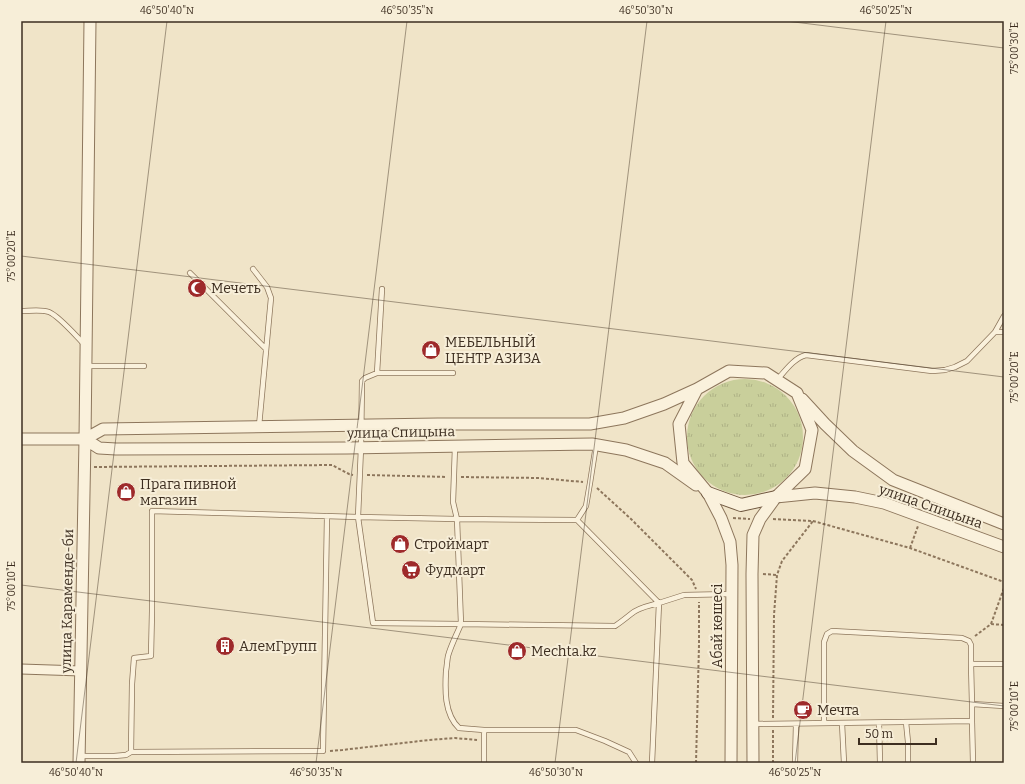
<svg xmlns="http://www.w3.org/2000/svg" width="1025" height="784" font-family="Bitter,serif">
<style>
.grass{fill:url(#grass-tufts)}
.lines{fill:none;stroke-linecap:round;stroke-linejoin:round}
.service-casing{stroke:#8d765c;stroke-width:6}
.minor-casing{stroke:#8d765c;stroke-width:11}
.tertiary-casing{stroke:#8d765c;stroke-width:13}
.secondary-casing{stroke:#6f573f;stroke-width:14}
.path{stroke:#8d765c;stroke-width:2;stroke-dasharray:3 2;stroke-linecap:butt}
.service{stroke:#faf1dc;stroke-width:4.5}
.minor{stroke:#faf1dc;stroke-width:9}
.tertiary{stroke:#faf1dc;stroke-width:11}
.secondary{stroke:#faf1dc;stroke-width:12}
.ticks{fill:none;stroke:#3d2e20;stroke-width:1;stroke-opacity:0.45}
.labels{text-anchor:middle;stroke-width:4;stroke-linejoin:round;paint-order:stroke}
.poi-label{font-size:14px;fill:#3d2e20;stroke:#f7eed8;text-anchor:start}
.street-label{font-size:14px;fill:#3d2e20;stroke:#f7eed8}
.neatline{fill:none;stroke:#3d2e20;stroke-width:1.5}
.ticks-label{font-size:10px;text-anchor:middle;fill:#3d2e20}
</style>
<defs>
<pattern id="grass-tufts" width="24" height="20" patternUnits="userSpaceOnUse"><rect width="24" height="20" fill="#c9cf9b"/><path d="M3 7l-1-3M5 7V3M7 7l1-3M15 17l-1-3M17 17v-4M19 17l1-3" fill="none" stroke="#aeb285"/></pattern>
</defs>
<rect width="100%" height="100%" fill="#f0e4c8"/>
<path class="grass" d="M687 437a58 58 0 1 1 116 0a58 58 0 1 1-116 0Z"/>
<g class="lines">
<defs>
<path id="service" d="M253,269L267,287L271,298L259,426
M190,273L266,349
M21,311C30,311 41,309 49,312C59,316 76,336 84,344
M995,332H1004
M87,366H144
M377,373L382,289
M453,373H377L365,378L362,381L361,448L358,517L457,519L577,520L659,603
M777,380C785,371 794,358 806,355L932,371L945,370L955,367L967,361L995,332L1004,316
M455,447L453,502L457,519L461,624L615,626C621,622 626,618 631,614C639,607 649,606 659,603
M577,520L586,506L590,483L596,445
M971,664L972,704
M972,721L973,763
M906,722L908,742V763
M824,723V642L827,634L832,631L962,638L969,641L971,645V664H1004
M842,723L844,763
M879,723L880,763
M753,724L972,721V704L1004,706
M131,752L323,751L327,516
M79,756H114L126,755L131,752L132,684L134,658L151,656L152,611V511L358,517L373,623L461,624C457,634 451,645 448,656C447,661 447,666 446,671C445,689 444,714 459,728L484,730
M484,763V730H576L605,741L629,752L636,763
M652,763L659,603L684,595L732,594
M795,763L796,724"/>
<path id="minor" d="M21,669L81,671"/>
<path id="tertiary" d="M802,399L825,424L853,451L893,480L1004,524
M21,439H85L99,448L116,449L347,448L592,444L626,450L665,463L696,485
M85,439L103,429L438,424H590L624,418L664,404L697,389
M776,497L815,493L855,497L884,503L1004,547
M79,763L85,439L90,21
M731,763L732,565L730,542L721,518L708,493L683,463L679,424L697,389L729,371L766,373L797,393L812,430L805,469L776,497L760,519L753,535L752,574L753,763"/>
<path id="secondary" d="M708,493L741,505L776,497"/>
</defs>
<use href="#service" class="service-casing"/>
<use href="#minor" class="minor-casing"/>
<use href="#tertiary" class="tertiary-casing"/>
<use href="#secondary" class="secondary-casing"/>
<path class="path" d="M94,467L332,465L349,474L353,475
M367,475L447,477
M461,477L539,478L583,482
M597,488L631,519L692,580L696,589
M733,518L750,519
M773,519L813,521L910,548L1004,582
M910,548L918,526
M763,574L777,575
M991,624L1004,588
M975,636L991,624L1004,625
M773,718L774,615L777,575L782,561L813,521
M773,730V763
M330,751L342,750L429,740L455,738L477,740
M696,763L699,645V602"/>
<use href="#service" class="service"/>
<use href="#minor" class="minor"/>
<use href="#tertiary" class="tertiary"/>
<use href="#secondary" class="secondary"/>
</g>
<path class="ticks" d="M786,21L1004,48M21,256L1004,377M21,585L1004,706M76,763L167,21M316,763L407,21M555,763L647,21M795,763L886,21"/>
<defs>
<symbol id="mosque-disc" viewBox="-11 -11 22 22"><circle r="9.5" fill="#9e2a2b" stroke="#f7eed8"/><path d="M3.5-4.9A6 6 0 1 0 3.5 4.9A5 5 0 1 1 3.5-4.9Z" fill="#fff"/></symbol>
<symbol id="shop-disc" viewBox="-11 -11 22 22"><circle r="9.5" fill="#9e2a2b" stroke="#f7eed8"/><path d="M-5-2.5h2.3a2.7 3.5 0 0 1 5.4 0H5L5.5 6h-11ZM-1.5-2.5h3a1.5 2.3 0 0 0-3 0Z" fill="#fff"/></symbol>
<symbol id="supermarket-disc" viewBox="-11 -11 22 22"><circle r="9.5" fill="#9e2a2b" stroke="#f7eed8"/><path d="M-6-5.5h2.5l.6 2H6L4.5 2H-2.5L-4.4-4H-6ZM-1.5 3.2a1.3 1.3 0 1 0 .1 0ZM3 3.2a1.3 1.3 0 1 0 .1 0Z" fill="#fff"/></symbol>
<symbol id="building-disc" viewBox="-11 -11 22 22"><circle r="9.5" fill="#9e2a2b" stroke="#f7eed8"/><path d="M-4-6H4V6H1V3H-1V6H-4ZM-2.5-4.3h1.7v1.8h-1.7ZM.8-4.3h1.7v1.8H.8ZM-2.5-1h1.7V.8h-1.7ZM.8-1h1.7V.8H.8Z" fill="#fff"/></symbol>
<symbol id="cafe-disc" viewBox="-11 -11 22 22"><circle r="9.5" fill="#9e2a2b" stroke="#f7eed8"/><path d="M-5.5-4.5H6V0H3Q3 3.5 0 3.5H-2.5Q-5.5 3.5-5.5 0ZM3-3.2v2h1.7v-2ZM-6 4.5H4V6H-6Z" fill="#fff"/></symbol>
</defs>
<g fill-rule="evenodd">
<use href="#mosque-disc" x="186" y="277" width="22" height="22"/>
<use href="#shop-disc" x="420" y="339" width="22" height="22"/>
<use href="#shop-disc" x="115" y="481" width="22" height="22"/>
<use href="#shop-disc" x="389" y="533" width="22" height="22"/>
<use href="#supermarket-disc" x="400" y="559" width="22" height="22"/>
<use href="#building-disc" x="214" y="635" width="22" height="22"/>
<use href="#shop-disc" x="506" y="640" width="22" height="22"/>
<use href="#cafe-disc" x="792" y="699" width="22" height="22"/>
</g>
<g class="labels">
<g class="poi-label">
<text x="211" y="293">Мечеть</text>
<text x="445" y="347">МЕБЕЛЬНЫЙ<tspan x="445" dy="16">ЦЕНТР АЗИЗА</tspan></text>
<text x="140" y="489">Прага пивной<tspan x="140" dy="16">магазин</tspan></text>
<text x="414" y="549">Строймарт</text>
<text x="425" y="575">Фудмарт</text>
<text x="239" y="651">АлемГрупп</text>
<text x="531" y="656">Mechta.kz</text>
<text x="817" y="715">Мечта</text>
</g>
<g class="street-label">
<text transform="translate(401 432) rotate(-1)" y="5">улица Спицына</text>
<text transform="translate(931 506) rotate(19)" y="5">улица Спицына</text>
<text transform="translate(67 601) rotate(-89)" y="5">улица Караменде-би</text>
<text transform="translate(717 626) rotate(-90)" y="5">Абай көшесі</text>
</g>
</g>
<rect width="1025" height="784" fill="none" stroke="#f7eed8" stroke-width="44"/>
<path d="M859 738v6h77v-6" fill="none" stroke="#3d2e20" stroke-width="2"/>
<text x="865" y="738" font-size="12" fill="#3d2e20" stroke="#f7eed8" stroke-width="3" paint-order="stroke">50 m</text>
<rect x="22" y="22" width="981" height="740" class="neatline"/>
<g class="ticks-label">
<text x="167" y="14">46°50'40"N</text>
<text x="407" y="14">46°50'35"N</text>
<text x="646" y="14">46°50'30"N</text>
<text x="886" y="14">46°50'25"N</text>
<text transform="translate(1014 48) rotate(-90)" y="4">75°00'30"E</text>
<text transform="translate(11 256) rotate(-90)" y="4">75°00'20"E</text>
<text transform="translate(1014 377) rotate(-90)" y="4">75°00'20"E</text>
<text transform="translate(11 586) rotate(-90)" y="4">75°00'10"E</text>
<text transform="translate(1014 706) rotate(-90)" y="4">75°00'10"E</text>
<text x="76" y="776">46°50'40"N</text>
<text x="316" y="776">46°50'35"N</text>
<text x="556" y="776">46°50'30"N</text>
<text x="795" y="776">46°50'25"N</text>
</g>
</svg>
